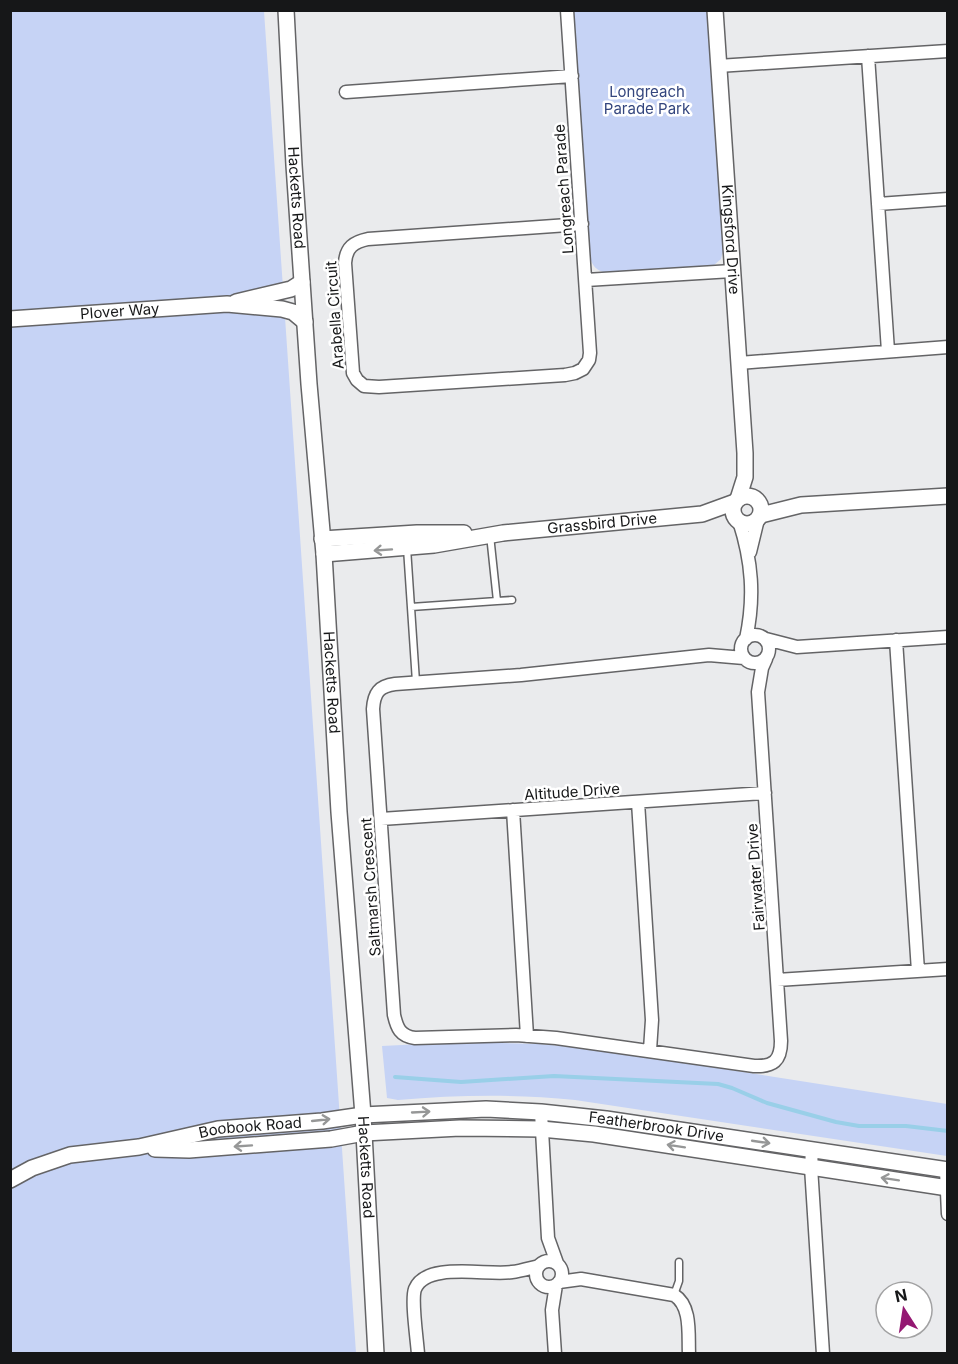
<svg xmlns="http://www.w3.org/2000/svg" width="958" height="1364" font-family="Inter,sans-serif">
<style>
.green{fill:#c6d3f5}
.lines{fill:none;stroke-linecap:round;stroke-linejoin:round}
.stream{stroke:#99cfe8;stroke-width:4}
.service-casing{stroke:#646466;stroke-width:9}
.minor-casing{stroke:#646466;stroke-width:15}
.tertiary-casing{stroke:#646466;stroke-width:18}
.service{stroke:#fff;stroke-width:6}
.minor{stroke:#fff;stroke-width:12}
.tertiary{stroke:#fff;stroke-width:15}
.oneway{stroke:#969797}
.labels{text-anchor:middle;stroke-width:5;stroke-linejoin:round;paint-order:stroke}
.park-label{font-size:15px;fill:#34467e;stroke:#fff}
.street-label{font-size:15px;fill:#161718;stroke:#fff}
</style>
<rect width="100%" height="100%" fill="#eaebed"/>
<path class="green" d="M10,11H264L356,1353H11Z
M574,11H708L724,247L721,259L714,265L607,273C597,271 592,266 590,257Z
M462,1042L539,1044L596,1049L947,1104V1156L575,1100C516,1094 458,1095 398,1100L387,1098L382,1046Z"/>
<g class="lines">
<path class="stream" d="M395,1077L461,1082L554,1076L718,1084L732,1088L767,1103L836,1122L859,1126H906L948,1131"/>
<defs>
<path id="service" d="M407,548L416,682
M497,601L512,600
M411,607L497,601L490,535
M674,1295L679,1281V1262"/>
<path id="minor" d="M567,10L590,353L589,360L583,369L575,373L565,375L379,387L364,386L357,380L353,373L345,263C346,247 354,242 368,239L582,224
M868,56L888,351
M718,66L948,51
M346,92L572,76
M878,204L948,199
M586,280L732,271
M739,363L948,347
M739,521C752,561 755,597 746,639
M750,552L758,519
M741 649a14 14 0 1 1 28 0a14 14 0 1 1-28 0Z
M766,639L797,647L948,637
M896,640L918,971
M744,658L709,655L521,675L395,684C379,686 374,693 373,709L394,1015C397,1028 400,1036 415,1038L516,1035L556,1038L754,1066C773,1067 781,1061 781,1041L758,692L762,668L766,659
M638,802L652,1020L650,1050
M513,810L527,1036
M381,819L765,793
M777,980L948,969
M541,1112L548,1238L557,1263
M812,1150L811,1167L823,1354
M946,1170L948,1214
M536 1274a13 13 0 1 1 26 0a13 13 0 1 1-26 0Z
M559,1282L581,1279L674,1295C692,1306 688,1335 689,1354
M418,1354C417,1339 411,1300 415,1289C426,1261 488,1276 512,1272C521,1271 530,1268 539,1266
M555,1354L552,1310L556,1285"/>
<g id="tertiary">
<path id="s1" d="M286,10L294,165L309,384L324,554L339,812L363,1115L376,1354"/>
<path id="s2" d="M715,10L745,453V477L738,499"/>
<path d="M236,302L291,289L302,282"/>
<path id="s3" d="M10,319L227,304L282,309L293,312L305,322"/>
<circle cx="747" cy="510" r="14"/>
<path d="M761,515L801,505L948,496"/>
<path d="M322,539L417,533H464"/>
<path id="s4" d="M324,554L434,545L503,533L702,514L735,502"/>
<path d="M155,1149L189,1150L331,1139L364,1133L460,1128L541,1129L594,1134L948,1188"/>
<path id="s5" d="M10,1180L32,1168L70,1155L139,1147L218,1129L322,1121L363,1115L486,1109L541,1112L606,1119L948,1170"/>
</g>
</defs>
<use href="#service" class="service-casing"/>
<use href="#minor" class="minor-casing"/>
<use href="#tertiary" class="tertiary-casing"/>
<use href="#service" class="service"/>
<use href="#minor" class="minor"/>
<use href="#tertiary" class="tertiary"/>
</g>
<defs><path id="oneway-shaft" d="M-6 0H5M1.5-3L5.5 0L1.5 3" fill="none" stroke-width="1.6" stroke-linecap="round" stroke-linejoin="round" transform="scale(1.5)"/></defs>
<g class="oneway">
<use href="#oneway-shaft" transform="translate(383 550) rotate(176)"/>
<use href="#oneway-shaft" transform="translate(421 1112) rotate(-3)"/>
<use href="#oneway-shaft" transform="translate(321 1120) rotate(-6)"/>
<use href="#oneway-shaft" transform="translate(761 1142) rotate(8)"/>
<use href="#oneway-shaft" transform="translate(243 1146) rotate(176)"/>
<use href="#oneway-shaft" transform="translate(676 1146) rotate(-171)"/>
<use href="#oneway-shaft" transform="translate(890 1179) rotate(-171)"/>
</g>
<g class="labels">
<g class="park-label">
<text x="647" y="97">Longreach<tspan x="647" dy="17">Parade Park</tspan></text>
</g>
<g class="street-label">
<text transform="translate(564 189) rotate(-94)" y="5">Longreach Parade</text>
<text dy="5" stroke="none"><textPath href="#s1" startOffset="188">Hacketts Road</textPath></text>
<text dy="5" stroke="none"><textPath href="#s2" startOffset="230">Kingsford Drive</textPath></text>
<text dy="5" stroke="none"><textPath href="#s3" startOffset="110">Plover Way</textPath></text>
<text transform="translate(335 315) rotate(-94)" y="5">Arabella Circuit</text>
<text dy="5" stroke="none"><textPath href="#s4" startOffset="280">Grassbird Drive</textPath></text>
<text dy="5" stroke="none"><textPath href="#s1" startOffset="674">Hacketts Road</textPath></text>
<text transform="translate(572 792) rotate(-4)" y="5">Altitude Drive</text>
<text transform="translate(756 877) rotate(-94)" y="5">Fairwater Drive</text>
<text transform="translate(371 887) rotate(-94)" y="5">Saltmarsh Crescent</text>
<text dy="5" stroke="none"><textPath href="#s5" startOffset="656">Featherbrook Drive</textPath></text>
<text dy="5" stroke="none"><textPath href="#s5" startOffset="248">Boobook Road</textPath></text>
<text dy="5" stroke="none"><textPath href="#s1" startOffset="1160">Hacketts Road</textPath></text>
</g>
</g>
<rect width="958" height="1364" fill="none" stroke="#161718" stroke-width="24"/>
<g transform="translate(904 1310) rotate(348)"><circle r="28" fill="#ffffff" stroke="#a2a2a3" stroke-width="1.5"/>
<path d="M0-4.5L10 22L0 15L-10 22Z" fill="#941872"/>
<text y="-9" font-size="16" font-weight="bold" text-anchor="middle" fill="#161718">N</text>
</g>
</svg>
